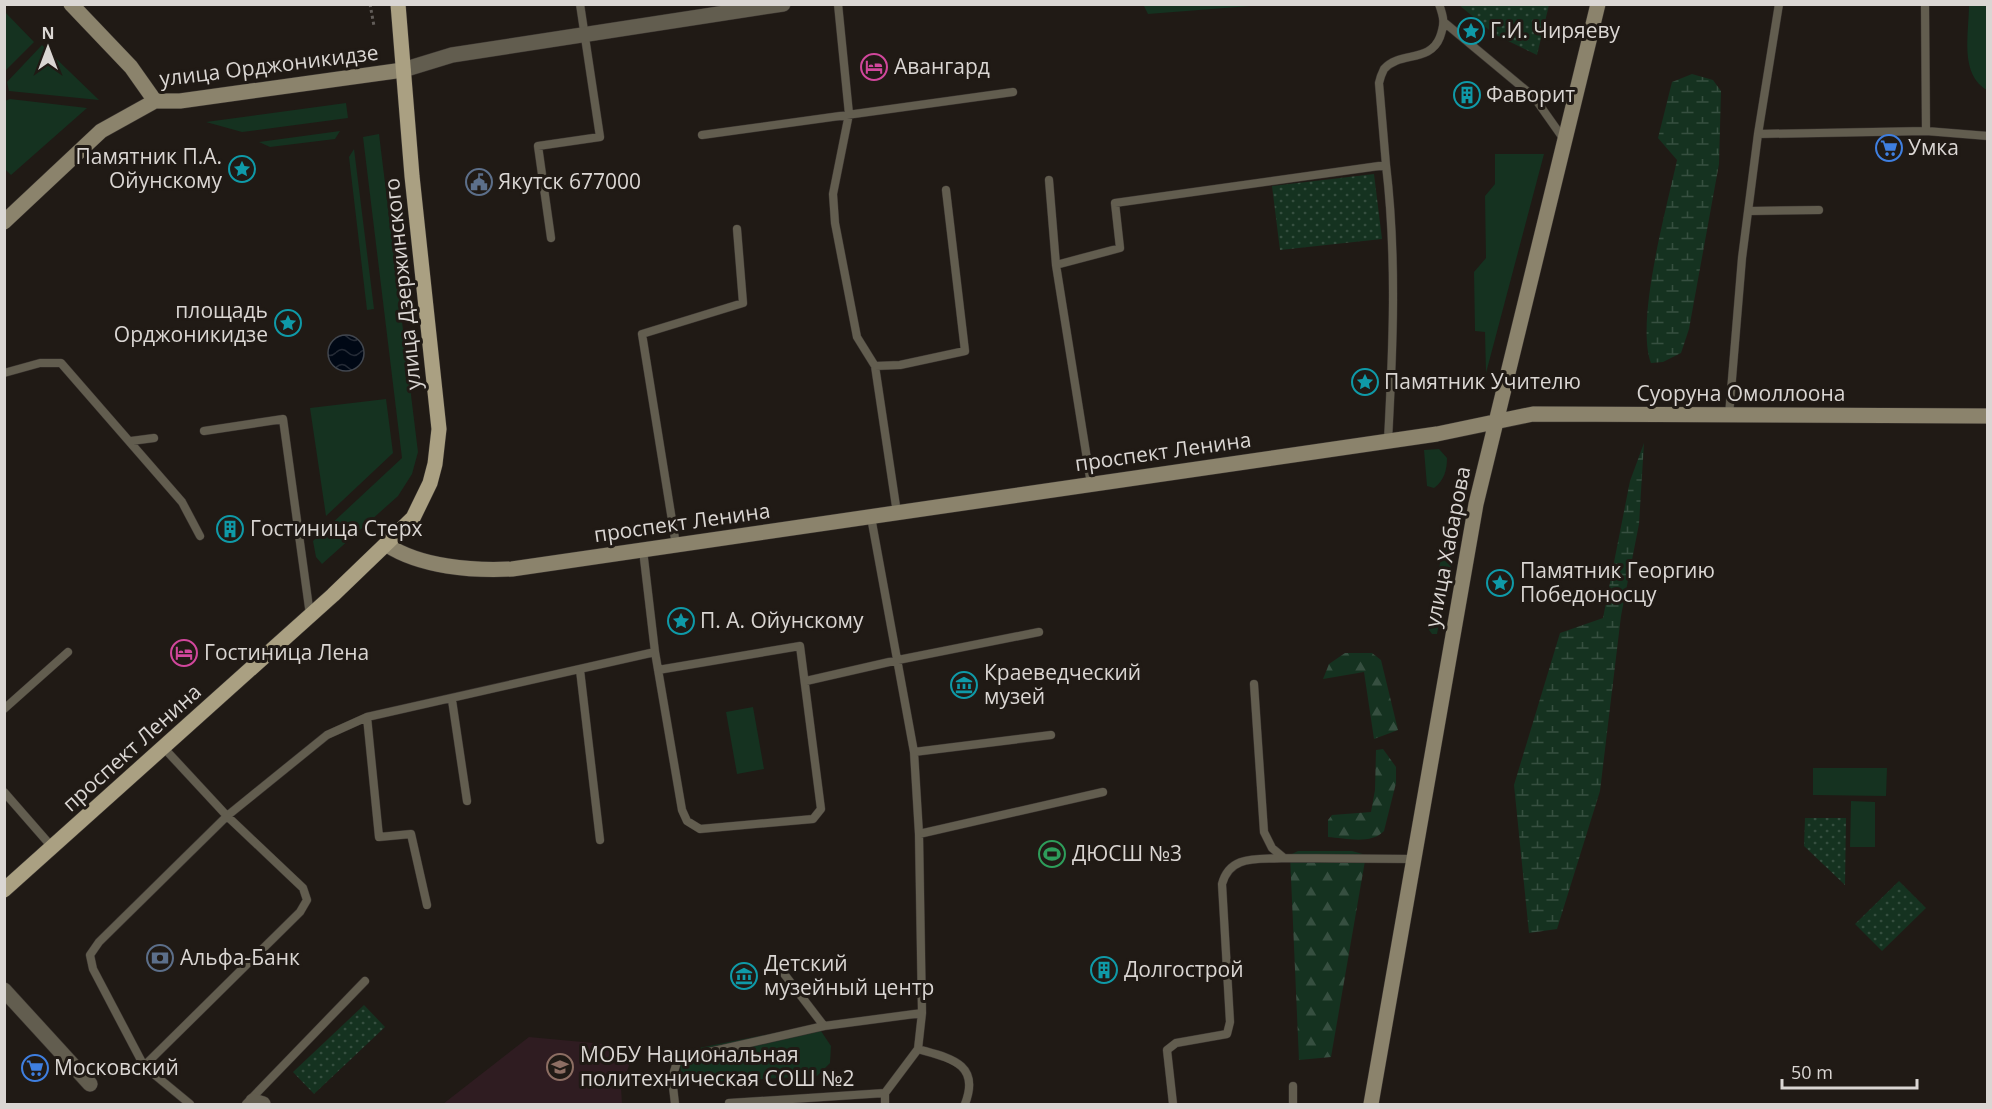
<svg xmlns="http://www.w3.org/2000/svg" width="1992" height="1109" font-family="'Open Sans',sans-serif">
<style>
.education{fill:#2f1c21}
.grass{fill:#153220}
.forest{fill:url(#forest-firs)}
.wetland{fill:url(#wetland-marsh)}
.park{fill:url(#park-dots)}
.water{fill:url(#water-waves);stroke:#41464e;stroke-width:1.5}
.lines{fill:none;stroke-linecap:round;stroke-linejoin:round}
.lane-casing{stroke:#3a3430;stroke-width:9}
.street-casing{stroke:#3a3430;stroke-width:16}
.secondary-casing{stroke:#3a3430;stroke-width:16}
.primary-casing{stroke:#3a3430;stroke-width:16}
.path{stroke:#625d59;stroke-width:3;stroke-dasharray:3 3;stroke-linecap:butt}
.lane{stroke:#625d4f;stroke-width:8}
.street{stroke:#625d4f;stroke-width:15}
.secondary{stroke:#8b836c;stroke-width:15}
.primary{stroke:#aaa082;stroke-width:15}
.labels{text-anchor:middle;stroke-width:6;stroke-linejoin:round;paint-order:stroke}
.poi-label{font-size:21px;fill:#dad6d3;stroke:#201a15;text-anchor:start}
.street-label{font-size:21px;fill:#dad6d3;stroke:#201a15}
</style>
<defs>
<pattern id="forest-firs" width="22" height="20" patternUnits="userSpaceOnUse" patternTransform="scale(1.5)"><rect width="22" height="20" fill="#153220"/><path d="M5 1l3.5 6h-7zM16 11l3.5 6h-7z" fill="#364f40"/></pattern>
<pattern id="wetland-marsh" width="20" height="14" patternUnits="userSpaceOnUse" patternTransform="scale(1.5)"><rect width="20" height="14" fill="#153220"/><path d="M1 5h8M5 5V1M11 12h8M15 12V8" fill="none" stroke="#364f40"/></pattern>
<pattern id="park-dots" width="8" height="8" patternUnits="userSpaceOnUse" patternTransform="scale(1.5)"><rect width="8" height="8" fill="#153220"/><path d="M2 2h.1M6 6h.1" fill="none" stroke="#364f40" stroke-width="1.8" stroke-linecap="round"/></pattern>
<pattern id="water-waves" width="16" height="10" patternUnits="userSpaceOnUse" patternTransform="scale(1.5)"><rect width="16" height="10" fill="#000815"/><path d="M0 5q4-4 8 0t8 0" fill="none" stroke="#252b36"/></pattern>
</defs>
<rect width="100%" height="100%" fill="#201a15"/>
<path class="education" d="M529,1037L636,1047L621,1087L622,1104H443Z"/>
<path class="grass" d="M1143,4H1263V5L1148,14Z
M1969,5H1987V90C1959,74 1969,33 1969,5Z
M5,12L34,42L5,71Z
M42,45L99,100L9,91L7,82Z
M10,99L87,108L11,175L4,168L5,101Z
M346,103L348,118L242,132L206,122Z
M340,131L335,139L270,147L259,142Z
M379,134L418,452L412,474L398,496L322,564L316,557L313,541L402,458L363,137Z
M354,149L374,309L367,310L349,157Z
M1495,154H1544L1486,373L1485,332L1475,331L1474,272L1486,258L1485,196L1495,184Z
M386,399L393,453L326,516L310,408Z
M1439,449L1447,458C1447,470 1444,481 1434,488L1427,486L1424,450Z
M1454,497H1463V506L1437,634H1432L1429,630L1431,614L1450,507Z
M753,707L764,769L737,774L726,712Z
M1813,768H1887L1886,796L1813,795Z
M1851,801L1875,802V847H1850Z
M804,1027L821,1031L831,1046L830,1063L817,1076L691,1083L682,1077L679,1059L684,1051Z"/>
<path class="forest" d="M1345,653H1372L1381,660L1398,730L1374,739L1364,672L1323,679L1329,664Z
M1383,749L1396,767V783L1384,831C1371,845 1345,838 1328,837V820L1332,815L1371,812L1375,790L1376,750Z
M1298,851H1352L1366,855L1331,1057L1299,1060L1290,855Z"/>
<path class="wetland" d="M1692,74L1713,80L1721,91L1719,164L1689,329L1681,353L1663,362L1651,363C1635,321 1667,207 1677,160L1658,138L1672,82Z
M1644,443L1639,524L1621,616L1600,791L1557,929L1529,933L1514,785L1560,633L1603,618L1630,481Z"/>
<path class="park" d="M1459,5H1549L1537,55L1494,34Z
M1374,174L1382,239L1280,250L1272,186Z
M1805,818H1846L1845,885L1804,846Z
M1899,881L1926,908L1882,951L1855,924Z
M364,1005L385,1027L314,1094L293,1072Z"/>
<path class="water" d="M328 353a18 18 0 1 1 36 0a18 18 0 1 1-36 0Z"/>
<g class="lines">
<defs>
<path id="lane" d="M838,4L849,114L833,194L835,223L857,337L875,366L897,513
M1925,4L1926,131L1988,136
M1445,23L1534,97L1565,141
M1758,134L1779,4
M702,135L1013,92
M1386,165C1397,257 1393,348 1388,440
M1049,180L1056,265L1091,484
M1750,211L1819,210
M551,238L538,146L600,137L580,4
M1056,265L1120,248L1115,203L1386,165L1379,83C1380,78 1382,73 1384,69C1400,51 1430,63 1440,37C1445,23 1444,18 1439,4
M875,366L900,365L965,351L946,190
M4,373L40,363H61L182,502L200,536
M1729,415L1742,258L1758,134L1926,131
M204,431L283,419L310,615
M131,441L154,438
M871,517L914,752L919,834L1103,792
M676,545L642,334L743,303L737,229
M655,652L682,810L687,821L700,829L813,819L821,809L800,646L658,670
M580,670L600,840
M806,681L898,660L1039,632
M1254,684L1264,832L1272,848L1284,858L1414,859
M452,700L467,801
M4,709L68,652
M367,717L379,837L411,834L427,905
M163,747L227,816L303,888L307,900L300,912L144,1066L190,1104
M914,752L1051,735
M4,792L52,847
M775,962L824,1026
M918,1049C949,1058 981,1063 965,1104
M144,1066L93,969L90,955L99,942L227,816L327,735L367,717L655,652L643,550
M729,1103L885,1093
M246,1104L365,981
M675,1104L672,1078L677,1062L696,1055L824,1026L922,1013
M885,1104V1093L918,1049L922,1013L919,834
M1173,1104L1167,1050L1176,1043L1227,1034L1230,1022L1222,884C1230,854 1258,860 1284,858
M1293,1104V1086"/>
<path id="street" d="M403,70L452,55L783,4
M4,990L90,1084
M253,1101L263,1104"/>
<path id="secondary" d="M71,4L131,67L155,101
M4,222L101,131L155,101H180L403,70
M387,545C421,567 472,571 512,569L1437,434L1533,414L1988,416
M1371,1104L1476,504L1598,4"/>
<path id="primary" d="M4,890L333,595L413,518L430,483L435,464L439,429L412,176L398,4"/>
</defs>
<use href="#lane" class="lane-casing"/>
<use href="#street" class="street-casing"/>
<use href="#secondary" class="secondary-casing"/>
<use href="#primary" class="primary-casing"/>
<path class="path" d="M370,4L374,26"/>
<use href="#lane" class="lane"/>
<use href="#street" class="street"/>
<use href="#secondary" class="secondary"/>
<use href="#primary" class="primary"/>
</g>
<defs>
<symbol id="sight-ring" viewBox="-11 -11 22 22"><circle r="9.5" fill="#201a15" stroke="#0f9aa8" stroke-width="1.5"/><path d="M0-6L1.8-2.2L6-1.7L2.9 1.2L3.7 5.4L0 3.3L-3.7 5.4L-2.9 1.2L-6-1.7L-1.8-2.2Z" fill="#0f9aa8"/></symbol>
<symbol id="hotel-ring" viewBox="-11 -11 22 22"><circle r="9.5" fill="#201a15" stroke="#d1479c" stroke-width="1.5"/><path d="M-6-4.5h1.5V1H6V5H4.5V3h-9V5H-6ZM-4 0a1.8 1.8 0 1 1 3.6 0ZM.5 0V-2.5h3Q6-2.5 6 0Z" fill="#d1479c"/></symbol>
<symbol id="building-ring" viewBox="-11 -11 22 22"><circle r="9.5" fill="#201a15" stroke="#0f9aa8" stroke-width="1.5"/><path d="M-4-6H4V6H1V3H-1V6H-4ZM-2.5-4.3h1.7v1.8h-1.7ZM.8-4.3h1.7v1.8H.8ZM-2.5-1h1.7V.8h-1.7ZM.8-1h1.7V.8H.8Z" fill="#0f9aa8"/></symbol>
<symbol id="supermarket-ring" viewBox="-11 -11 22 22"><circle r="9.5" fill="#201a15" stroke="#3f7fe0" stroke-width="1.5"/><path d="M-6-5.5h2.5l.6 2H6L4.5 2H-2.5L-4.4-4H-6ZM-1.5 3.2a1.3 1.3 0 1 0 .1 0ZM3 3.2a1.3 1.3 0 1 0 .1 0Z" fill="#3f7fe0"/></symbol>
<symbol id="civic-ring" viewBox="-11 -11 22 22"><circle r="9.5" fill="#201a15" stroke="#5c6f8a" stroke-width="1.5"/><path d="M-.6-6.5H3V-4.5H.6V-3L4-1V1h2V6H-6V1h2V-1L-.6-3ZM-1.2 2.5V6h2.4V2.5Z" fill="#5c6f8a"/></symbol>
<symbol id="museum-ring" viewBox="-11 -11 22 22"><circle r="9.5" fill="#201a15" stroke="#0f9aa8" stroke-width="1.5"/><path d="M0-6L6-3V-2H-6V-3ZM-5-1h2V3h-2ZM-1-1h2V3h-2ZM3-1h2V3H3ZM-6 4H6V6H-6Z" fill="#0f9aa8"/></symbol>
<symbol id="stadium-ring" viewBox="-11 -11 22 22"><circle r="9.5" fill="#201a15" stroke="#2e9e5b" stroke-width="1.5"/><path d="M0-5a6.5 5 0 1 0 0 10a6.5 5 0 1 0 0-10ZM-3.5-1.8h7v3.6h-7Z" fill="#2e9e5b"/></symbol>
<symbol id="bank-ring" viewBox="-11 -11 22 22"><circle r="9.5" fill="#201a15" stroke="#5c6f8a" stroke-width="1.5"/><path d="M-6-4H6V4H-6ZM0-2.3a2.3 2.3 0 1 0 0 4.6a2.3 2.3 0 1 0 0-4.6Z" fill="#5c6f8a"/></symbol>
<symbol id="school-ring" viewBox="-11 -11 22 22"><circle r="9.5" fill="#201a15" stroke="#8d6e63" stroke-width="1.5"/><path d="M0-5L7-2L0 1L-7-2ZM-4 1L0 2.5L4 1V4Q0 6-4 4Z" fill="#8d6e63"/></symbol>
</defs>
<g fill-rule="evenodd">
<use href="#sight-ring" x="1456" y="16" width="30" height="30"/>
<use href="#hotel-ring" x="859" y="52" width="30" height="30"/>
<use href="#building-ring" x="1452" y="80" width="30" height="30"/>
<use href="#supermarket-ring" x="1874" y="133" width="30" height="30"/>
<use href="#sight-ring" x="227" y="154" width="30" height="30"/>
<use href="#civic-ring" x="464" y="167" width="30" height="30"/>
<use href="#sight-ring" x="273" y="308" width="30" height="30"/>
<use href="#sight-ring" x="1350" y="367" width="30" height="30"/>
<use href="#building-ring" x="215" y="514" width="30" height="30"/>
<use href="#sight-ring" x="1485" y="568" width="30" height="30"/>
<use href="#sight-ring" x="666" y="606" width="30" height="30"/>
<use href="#hotel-ring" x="169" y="638" width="30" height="30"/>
<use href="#museum-ring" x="949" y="670" width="30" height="30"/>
<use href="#stadium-ring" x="1037" y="839" width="30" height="30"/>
<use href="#bank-ring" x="145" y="943" width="30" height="30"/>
<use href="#building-ring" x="1089" y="955" width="30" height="30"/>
<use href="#museum-ring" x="729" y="961" width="30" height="30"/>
<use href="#school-ring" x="545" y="1052" width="30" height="30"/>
<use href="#supermarket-ring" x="20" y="1053" width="30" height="30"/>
</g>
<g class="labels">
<g class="poi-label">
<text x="1490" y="38">Г.И. Чиряеву</text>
<text x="894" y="74">Авангард</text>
<text x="1486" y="102">Фаворит</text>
<text x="1908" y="155">Умка</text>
<text x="222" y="164" text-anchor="end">Памятник П.А.<tspan x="222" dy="24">Ойунскому</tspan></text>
<text x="498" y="189">Якутск 677000</text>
<text x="268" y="318" text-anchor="end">площадь<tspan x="268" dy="24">Орджоникидзе</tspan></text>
<text x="1384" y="389">Памятник Учителю</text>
<text x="250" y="536">Гостиница Стерх</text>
<text x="1520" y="578">Памятник Георгию<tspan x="1520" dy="24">Победоносцу</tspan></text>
<text x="700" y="628">П. А. Ойунскому</text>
<text x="204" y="660">Гостиница Лена</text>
<text x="984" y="680">Краеведческий<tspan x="984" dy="24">музей</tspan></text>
<text x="1072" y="861">ДЮСШ №3</text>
<text x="180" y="965">Альфа-Банк</text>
<text x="764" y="971">Детский<tspan x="764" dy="24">музейный центр</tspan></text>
<text x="1124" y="977">Долгострой</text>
<text x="580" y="1062">МОБУ Национальная<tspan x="580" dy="24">политехническая СОШ №2</tspan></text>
<text x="54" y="1075">Московский</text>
</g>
<g class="street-label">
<text transform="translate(269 66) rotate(-7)" y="7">улица Орджоникидзе</text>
<text transform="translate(403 284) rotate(-96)" y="7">улица Дзержинского</text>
<text x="1741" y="401">Суоруна Омоллоона</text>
<text transform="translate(1163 452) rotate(-8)" y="7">проспект Ленина</text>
<text transform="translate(682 523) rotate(-8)" y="7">проспект Ленина</text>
<text transform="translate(1448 547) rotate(-79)" y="7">улица Хабарова</text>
<text transform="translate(132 748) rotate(-42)" y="7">проспект Ленина</text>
</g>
</g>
<rect width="1992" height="1109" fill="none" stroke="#dad6d3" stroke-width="12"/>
<g transform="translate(48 48)" stroke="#201a15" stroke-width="4.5" paint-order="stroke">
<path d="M0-4.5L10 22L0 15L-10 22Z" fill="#dad6d3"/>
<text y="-9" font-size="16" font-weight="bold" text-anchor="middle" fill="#dad6d3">N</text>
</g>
<path d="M1782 1079v9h135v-9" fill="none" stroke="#dad6d3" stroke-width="3"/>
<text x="1791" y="1079" font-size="18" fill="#dad6d3" stroke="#201a15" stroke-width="4.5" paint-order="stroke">50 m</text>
</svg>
